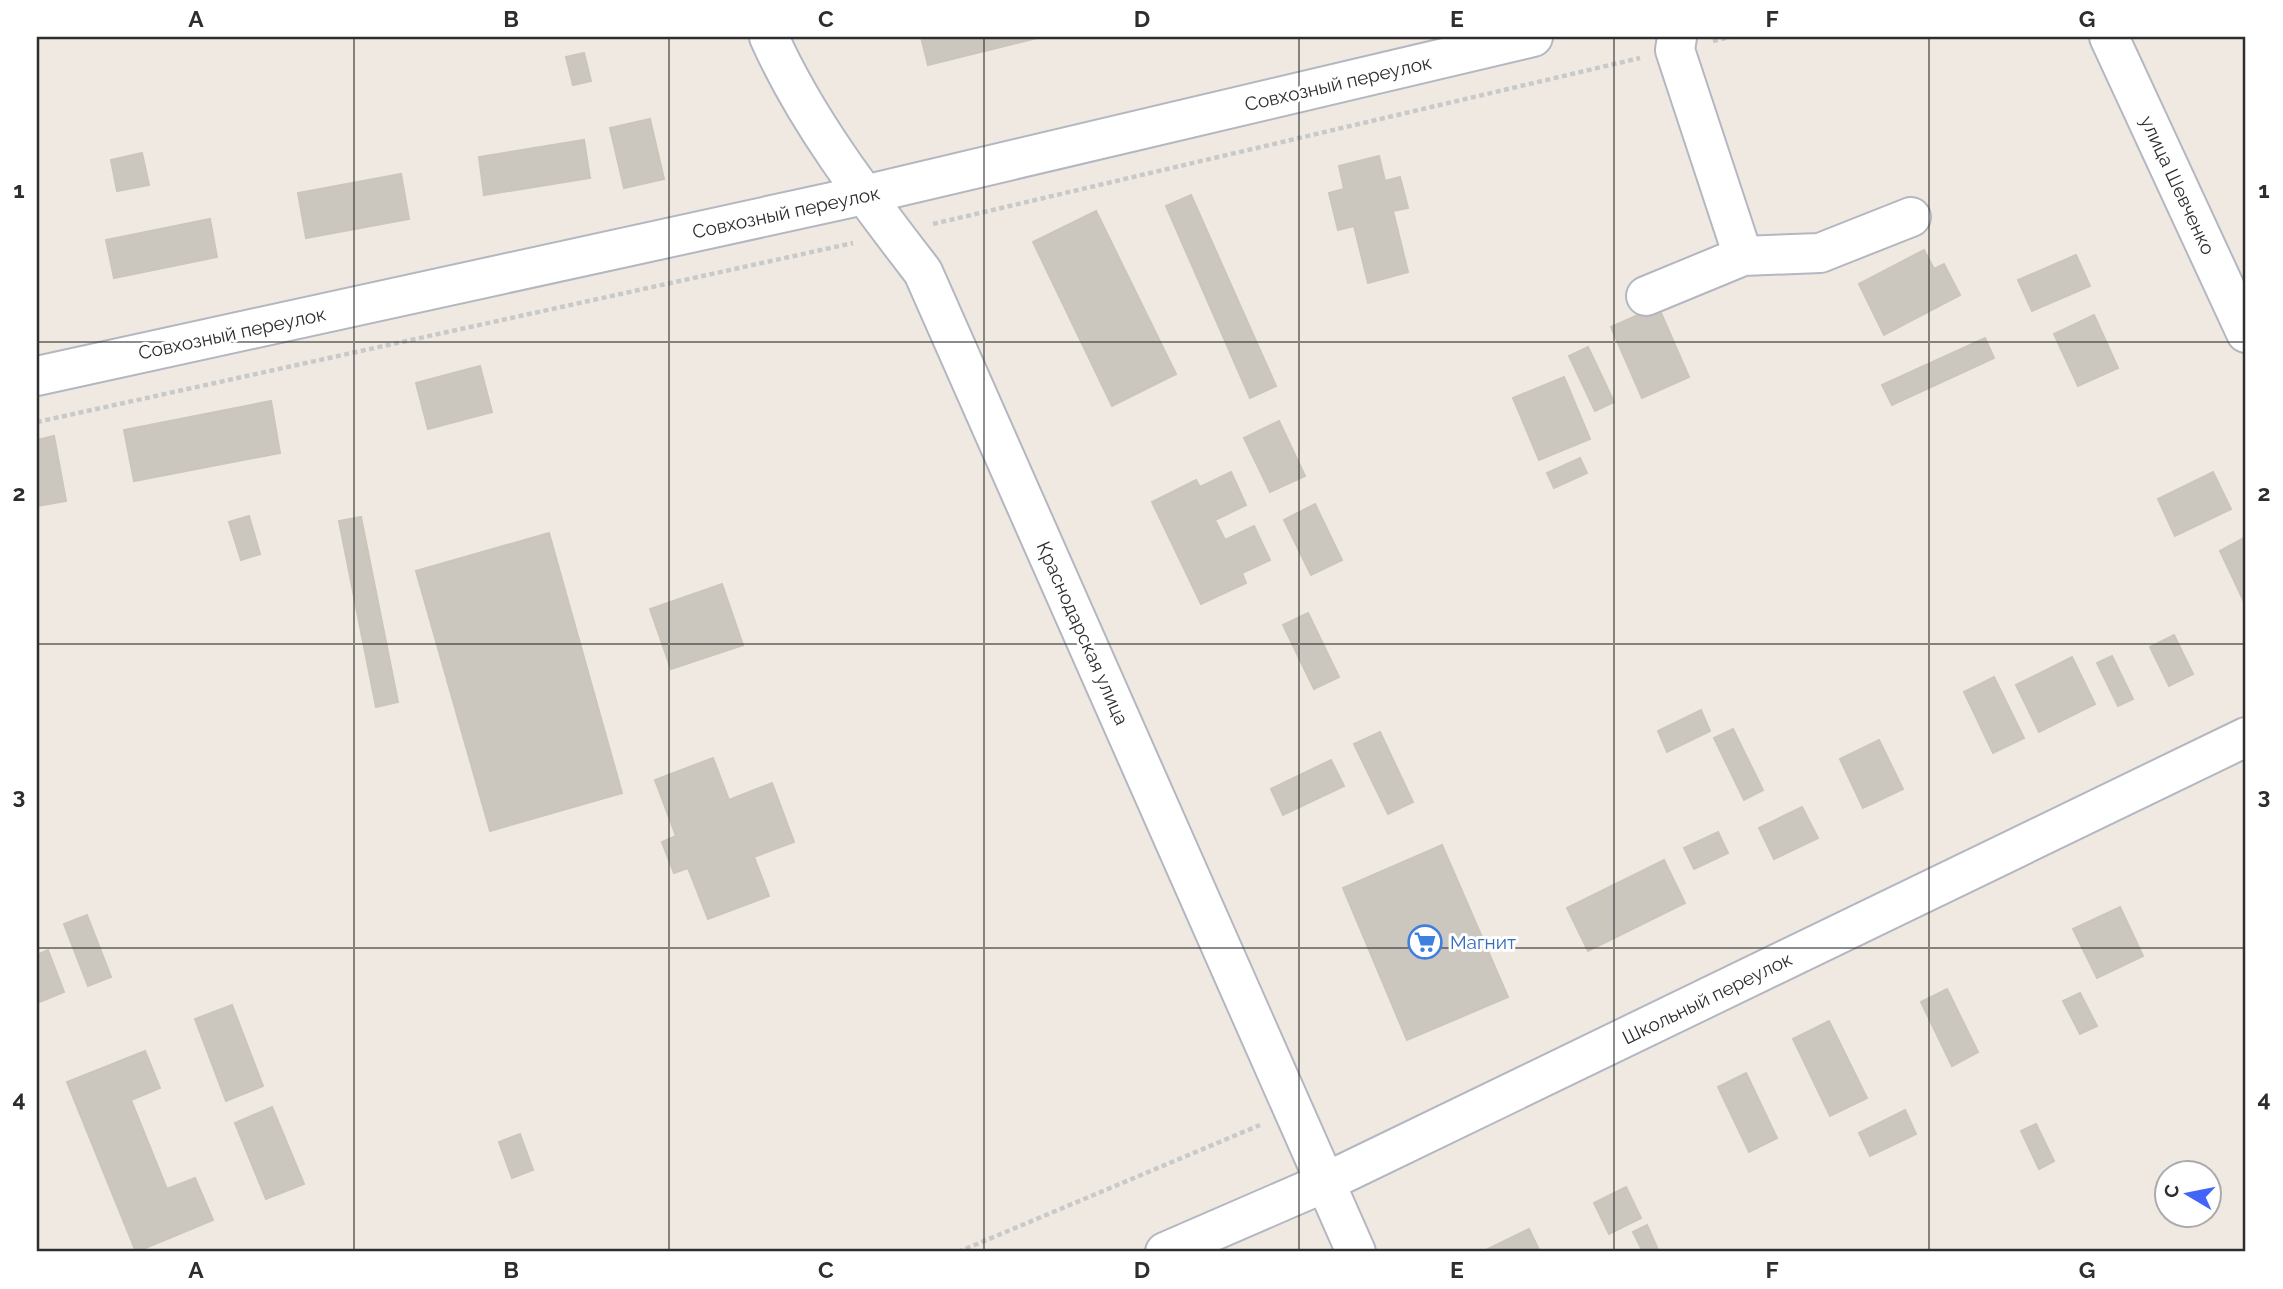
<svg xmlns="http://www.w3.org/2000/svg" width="2283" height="1289" font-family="Raleway,sans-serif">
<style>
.building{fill:#cbc7bf;stroke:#cbc5ba;stroke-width:2}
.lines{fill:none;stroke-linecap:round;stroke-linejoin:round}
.minor-casing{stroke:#b4b7c1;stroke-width:42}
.path{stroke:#c9c9c9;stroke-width:4.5;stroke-dasharray:5 3.5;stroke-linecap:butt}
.minor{stroke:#fff;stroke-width:38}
.grid{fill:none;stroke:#2e2e2e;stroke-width:2;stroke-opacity:0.55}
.labels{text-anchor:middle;stroke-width:6;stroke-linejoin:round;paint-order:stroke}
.street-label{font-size:19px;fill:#2e2e2e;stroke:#fff}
.shop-label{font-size:19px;fill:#366cbe;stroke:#fff;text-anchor:start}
.neatline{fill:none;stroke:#2e2e2e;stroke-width:2.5}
.grid-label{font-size:23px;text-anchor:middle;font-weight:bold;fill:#2e2e2e}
</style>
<rect width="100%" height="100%" fill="#efe9e1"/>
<path class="building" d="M921,37H1041L928,65Z
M584,53L591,81L573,85L566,57Z
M650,119L664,179L624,188L610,128Z
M584,140L590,178L484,195L479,157Z
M142,153L149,185L117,191L111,160Z
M1379,156L1385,181L1400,177L1408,208L1393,211L1408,272L1368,283L1354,226L1338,230L1329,193L1344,189L1339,166Z
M401,174L409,219L306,238L298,193Z
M1191,195L1276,386L1250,398L1166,206Z
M1096,211L1176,374L1112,406L1033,242Z
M210,219L217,257L114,278L106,240Z
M1924,250L1934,269L1944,264L1960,295L1884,335L1859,284Z
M2076,255L2090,286L2032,311L2018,280Z
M1658,306L1689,377L1642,398L1611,327Z
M2094,315L2118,368L2078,386L2054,334Z
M1985,338L1994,358L1892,405L1882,385Z
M1588,347L1614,402L1595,411L1569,356Z
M480,366L492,412L428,429L416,383Z
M1564,377L1590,439L1539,460L1513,398Z
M271,401L280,453L134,481L124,430Z
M1279,421L1305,476L1270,492L1244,438Z
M54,436L66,501L37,506V440Z
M1580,458L1587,473L1554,488L1547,473Z
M1231,472L1246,505L1215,520L1225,540L1254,526L1270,560L1242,573L1246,583L1201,604L1152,502L1196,480L1200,487Z
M2213,472L2231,509L2175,536L2158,499Z
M1315,504L1342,560L1311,575L1284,520Z
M249,516L260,554L241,560L229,522Z
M361,517L398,702L376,707L339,521Z
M549,533L622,793L490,831L416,571Z
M2246,537V606L2220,551Z
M722,584L743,645L671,669L650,609Z
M1308,613L1339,677L1314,689L1283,625Z
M2174,635L2193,674L2169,686L2150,647Z
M2112,656L2133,699L2118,706L2097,663Z
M2072,657L2095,704L2039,732L2016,685Z
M1994,677L2024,738L1993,753L1964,692Z
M1701,710L1710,731L1667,752L1658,731Z
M1733,729L1763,790L1744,800L1714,738Z
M1380,732L1413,802L1388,814L1354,744Z
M1879,740L1903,789L1863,808L1840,759Z
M713,758L729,800L772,783L794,842L754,857L769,896L708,919L688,868L674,873L662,842L676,836L655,780Z
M1331,760L1344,786L1283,815L1271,789Z
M1802,807L1818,838L1774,859L1759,828Z
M1718,832L1728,853L1694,869L1684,848Z
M1442,845L1508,997L1407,1040L1343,888Z
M1664,860L1685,903L1588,951L1567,908Z
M2120,907L2143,956L2097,978L2073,929Z
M87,915L111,977L88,986L64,924Z
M48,950L64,992L37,1003V955Z
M1947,989L1978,1052L1952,1066L1921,1002Z
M2080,993L2097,1026L2080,1034L2063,1001Z
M232,1005L263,1086L226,1101L195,1019Z
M1829,1021L1867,1098L1830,1116L1793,1039Z
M145,1051L160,1088L131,1100L167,1189L195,1178L213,1220L136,1252L67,1082Z
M1746,1073L1777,1138L1749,1152L1718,1087Z
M272,1107L304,1184L266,1199L235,1123Z
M1905,1110L1916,1134L1870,1156L1859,1133Z
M2036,1124L2054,1161L2039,1169L2021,1131Z
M520,1134L533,1170L512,1178L499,1142Z
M1626,1187L1641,1218L1609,1234L1594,1203Z
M1647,1225L1659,1252H1643L1633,1232Z
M1529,1229L1540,1252H1482Z"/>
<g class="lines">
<defs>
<path id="minor" d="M769,37C807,122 866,198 923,272L1356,1252
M1677,37L1675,50L1743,256L1820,253L1911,217
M2109,37L2246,333
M1646,296L1743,256
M37,376L864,195L1533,37
M1165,1252L1324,1183L2246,737"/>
</defs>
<use href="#minor" class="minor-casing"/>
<path class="path" d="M1713,41L1730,37
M933,224L1640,58
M37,422L853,243
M958,1252L1260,1125"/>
<use href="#minor" class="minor"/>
</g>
<path class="grid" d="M354,37V1252M669,37V1252M984,37V1252M1299,37V1252M1614,37V1252M1929,37V1252M37,342H2246M37,644H2246M37,948H2246"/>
<defs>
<symbol id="supermarket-ring" viewBox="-11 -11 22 22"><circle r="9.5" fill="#fff" stroke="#3f7fe0" stroke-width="1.5"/><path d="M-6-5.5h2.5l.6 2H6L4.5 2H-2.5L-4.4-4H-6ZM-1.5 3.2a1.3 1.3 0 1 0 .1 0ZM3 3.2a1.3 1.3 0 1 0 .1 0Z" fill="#3f7fe0"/></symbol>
</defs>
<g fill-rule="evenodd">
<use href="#supermarket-ring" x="1406" y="923" width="38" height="38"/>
</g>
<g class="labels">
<g class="street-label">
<text transform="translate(1338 83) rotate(-13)" y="7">Совхозный переулок</text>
<text transform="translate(2178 185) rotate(65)" y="7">улица Шевченко</text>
<text transform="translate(786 212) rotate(-12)" y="7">Совхозный переулок</text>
<text transform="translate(232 333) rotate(-12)" y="7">Совхозный переулок</text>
<text transform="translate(1083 633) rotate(66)" y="7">Краснодарская улица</text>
<text transform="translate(1707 998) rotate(-26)" y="7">Школьный переулок</text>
</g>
<g class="shop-label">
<text x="1450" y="949">Магнит</text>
</g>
</g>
<rect width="2283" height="1289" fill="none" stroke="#ffffff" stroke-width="77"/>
<g transform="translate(2188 1194) rotate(280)"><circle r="33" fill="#ffffff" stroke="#ababab" stroke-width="2"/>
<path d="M0-5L12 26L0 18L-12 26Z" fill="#4264fb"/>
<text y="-10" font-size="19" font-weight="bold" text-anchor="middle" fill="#2e2e2e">С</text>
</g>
<rect x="38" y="38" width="2206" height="1212" class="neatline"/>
<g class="grid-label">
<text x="196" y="27">A</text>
<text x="511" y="27">B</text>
<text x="826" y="27">C</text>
<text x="1142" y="27">D</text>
<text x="1457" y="27">E</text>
<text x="1772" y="27">F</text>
<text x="2087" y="27">G</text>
<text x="19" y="198">1</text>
<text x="2264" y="198">1</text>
<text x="19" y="501">2</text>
<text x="2264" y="501">2</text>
<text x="19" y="804">3</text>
<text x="2264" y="804">3</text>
<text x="19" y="1107">4</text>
<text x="2264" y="1107">4</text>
<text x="196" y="1278">A</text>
<text x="511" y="1278">B</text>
<text x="826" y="1278">C</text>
<text x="1142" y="1278">D</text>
<text x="1457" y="1278">E</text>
<text x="1772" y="1278">F</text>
<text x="2087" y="1278">G</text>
</g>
</svg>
